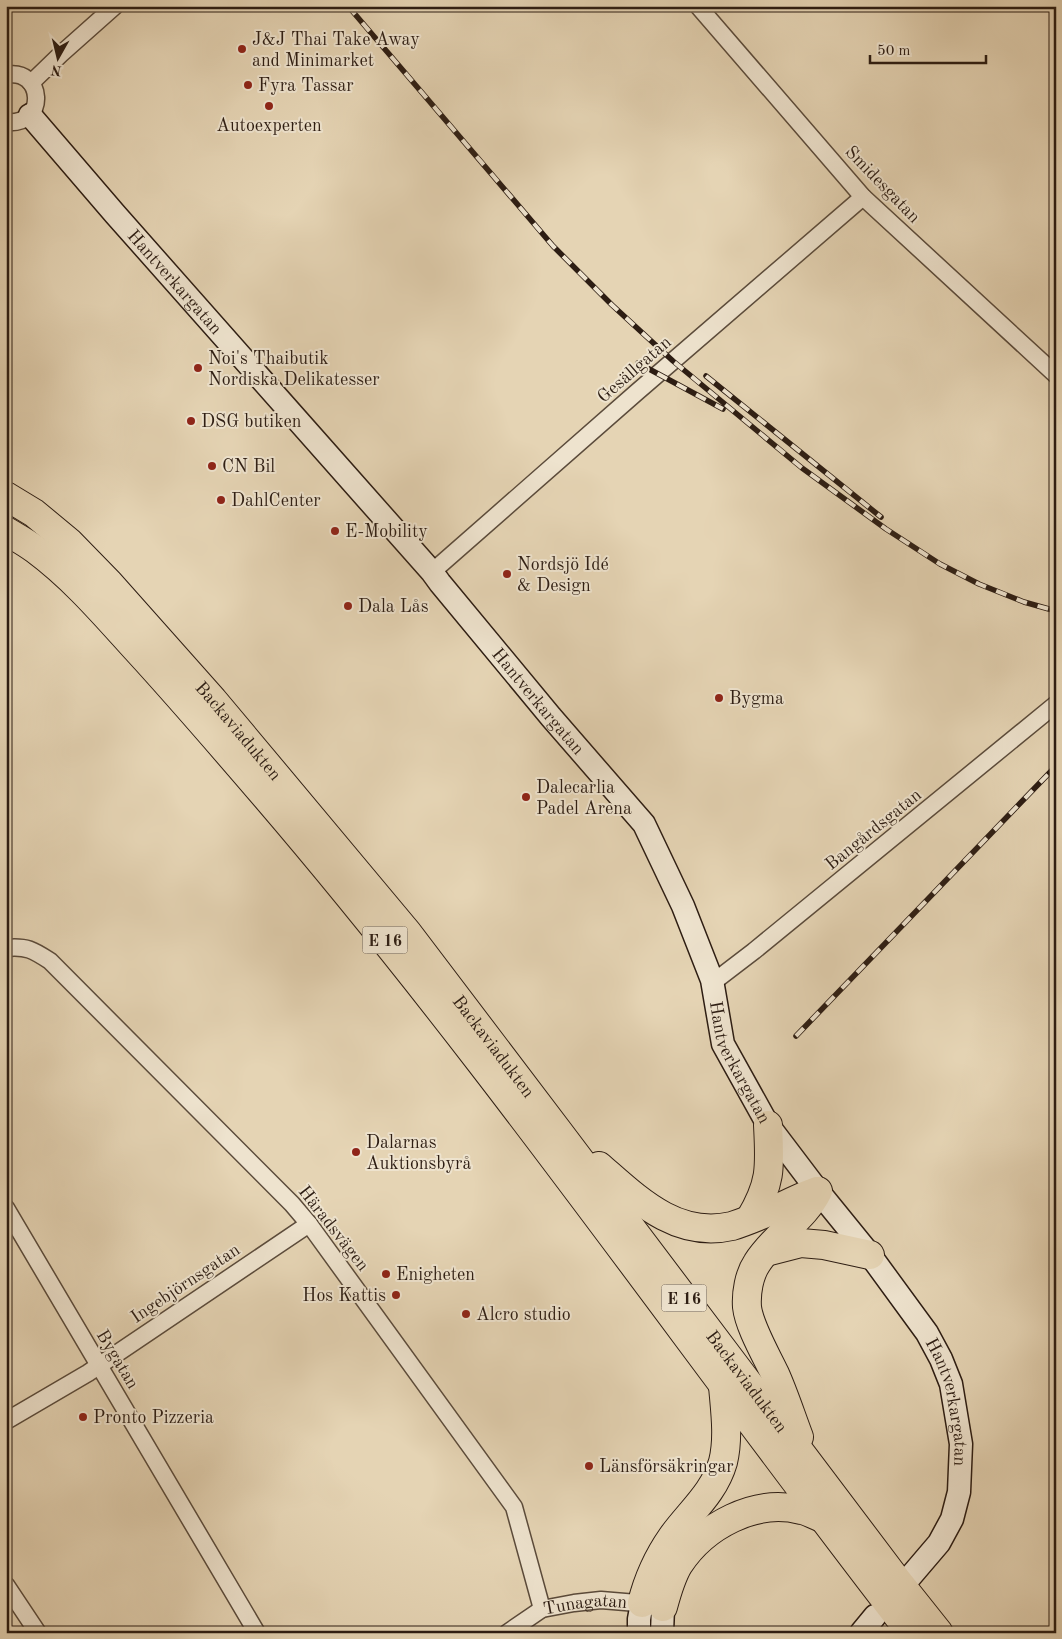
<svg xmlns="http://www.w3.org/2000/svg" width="1062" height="1639" font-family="'Old Standard TT',serif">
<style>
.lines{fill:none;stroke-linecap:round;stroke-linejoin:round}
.street-casing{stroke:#5b4b3b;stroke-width:19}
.secondary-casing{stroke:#2d1d13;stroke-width:25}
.highway-casing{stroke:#2d1d13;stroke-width:30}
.street{stroke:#eee3ce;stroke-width:16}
.secondary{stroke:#eee3ce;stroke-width:22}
.highway{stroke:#e5d4b4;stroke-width:28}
.rail-casing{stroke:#2d1d13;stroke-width:5.5}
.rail{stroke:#eee3ce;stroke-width:4;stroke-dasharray:11;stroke-linecap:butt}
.poi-dot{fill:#8f2418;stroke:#eee3ce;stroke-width:2}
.labels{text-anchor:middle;stroke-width:4;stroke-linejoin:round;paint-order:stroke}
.shield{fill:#eee3ce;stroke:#67584b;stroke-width:1}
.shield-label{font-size:16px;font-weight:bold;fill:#2d1d13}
.poi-label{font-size:18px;fill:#2d1d13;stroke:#eee3ce;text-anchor:start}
.street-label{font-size:18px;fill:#2d1d13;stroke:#eee3ce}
</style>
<rect width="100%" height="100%" fill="#e5d4b4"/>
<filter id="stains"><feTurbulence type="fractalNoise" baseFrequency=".004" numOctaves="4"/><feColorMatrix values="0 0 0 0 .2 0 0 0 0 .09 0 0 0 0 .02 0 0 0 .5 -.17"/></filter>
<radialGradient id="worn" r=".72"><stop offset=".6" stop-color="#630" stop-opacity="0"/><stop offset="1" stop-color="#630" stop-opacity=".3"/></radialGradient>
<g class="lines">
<defs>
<g id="street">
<path d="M698,6L863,197L1056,375"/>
<path d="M6,75C43,67 49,126 6,122"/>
<path d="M31,83L61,54L115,6"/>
<path d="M432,572L637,392L863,197"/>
<path d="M6,948C27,946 33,950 50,961L292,1204L309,1224L514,1507L542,1609"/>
<path d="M712,980L720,977L754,951L1056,704"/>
<path d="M6,1208L257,1633"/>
<path d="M6,1421L88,1373L309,1224"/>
<path d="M6,1585L38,1633"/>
<path id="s1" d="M507,1633L542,1609L574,1603L601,1600L649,1604"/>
</g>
<g id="secondary">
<path id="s2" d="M30,115L115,214L432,572L440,583L551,717L644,824L683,906L712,980L723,1044L768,1125L818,1191L870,1255L927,1333L941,1359L951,1384L961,1444L959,1492L952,1519L939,1543L910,1577"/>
<path d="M639,1633V1619L642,1603"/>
<path d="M662,1633L663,1607"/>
<path d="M861,1633L875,1616"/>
</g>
<g id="highway">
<path id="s3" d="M6,496L34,513L69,542L109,583L213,700L407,932L558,1131L896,1579L939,1633"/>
<path d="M6,531C16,537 27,543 36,550C75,579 106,616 138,651C182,699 224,748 266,797C495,1064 695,1355 911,1633"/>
<path d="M599,1166C637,1199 676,1239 732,1226C745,1222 759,1216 771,1211C787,1205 801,1196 817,1191"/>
<path d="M750,1219C772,1182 770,1166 768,1125"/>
<path d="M766,1252L801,1243L824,1245L870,1255"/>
<path d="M799,1437C791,1416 784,1394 775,1374C766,1355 749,1326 747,1307C746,1293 749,1275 757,1263C774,1236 805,1218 818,1191"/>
<path d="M642,1603C648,1579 658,1557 672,1537C690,1512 714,1493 723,1462C729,1438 725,1410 723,1386"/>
<path d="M663,1607C667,1592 671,1577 679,1564C704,1526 755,1498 801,1510C808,1511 816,1516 822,1518"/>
</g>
</defs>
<use href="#street" class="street-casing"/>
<use href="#secondary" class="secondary-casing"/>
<use href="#highway" class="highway-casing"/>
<use href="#street" class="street"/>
<use href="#secondary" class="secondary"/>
<use href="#highway" class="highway"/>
<defs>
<path id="rail" d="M348,6L553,246L612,305L673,361L802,468L886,529L940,564L979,584L1024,602L1056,611
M638,363L723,409
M706,376L881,517
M796,1036L1056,766"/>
</defs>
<use href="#rail" class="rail-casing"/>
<use href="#rail" class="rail"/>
</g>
<g class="poi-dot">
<circle cx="242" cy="49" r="5"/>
<circle cx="248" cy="85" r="5"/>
<circle cx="269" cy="106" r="5"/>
<circle cx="198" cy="368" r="5"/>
<circle cx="191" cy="421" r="5"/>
<circle cx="212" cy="466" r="5"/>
<circle cx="221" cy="500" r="5"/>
<circle cx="335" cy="531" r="5"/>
<circle cx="507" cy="574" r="5"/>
<circle cx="348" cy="606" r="5"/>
<circle cx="719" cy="698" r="5"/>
<circle cx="526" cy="797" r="5"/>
<circle cx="356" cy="1152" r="5"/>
<circle cx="386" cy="1274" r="5"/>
<circle cx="396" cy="1295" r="5"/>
<circle cx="466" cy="1314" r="5"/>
<circle cx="83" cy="1417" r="5"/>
<circle cx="589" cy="1466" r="5"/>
</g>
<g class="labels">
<g class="shield">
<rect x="362.5" y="926.5" width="45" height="27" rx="4"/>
<rect x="661.5" y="1284.5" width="45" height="27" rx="4"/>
</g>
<g class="shield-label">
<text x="385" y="946">E 16</text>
<text x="684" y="1304">E 16</text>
</g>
<g class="poi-label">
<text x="252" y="45">J&amp;J Thai Take Away<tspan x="252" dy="21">and Minimarket</tspan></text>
<text x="258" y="91">Fyra Tassar</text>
<text x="269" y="131" text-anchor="middle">Autoexperten</text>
<text x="208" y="364">Noi's Thaibutik<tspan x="208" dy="21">Nordiska Delikatesser</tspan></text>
<text x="201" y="427">DSG butiken</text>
<text x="222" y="472">CN Bil</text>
<text x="231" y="506">DahlCenter</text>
<text x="345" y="537">E-Mobility</text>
<text x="517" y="570">Nordsjö Idé<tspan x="517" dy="21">&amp; Design</tspan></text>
<text x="358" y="612">Dala Lås</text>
<text x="729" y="704">Bygma</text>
<text x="536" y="793">Dalecarlia<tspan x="536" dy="21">Padel Arena</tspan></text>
<text x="366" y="1148">Dalarnas<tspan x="366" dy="21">Auktionsbyrå</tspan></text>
<text x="396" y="1280">Enigheten</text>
<text x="386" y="1301" text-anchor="end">Hos Kattis</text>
<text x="476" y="1320">Alcro studio</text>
<text x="93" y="1423">Pronto Pizzeria</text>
<text x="599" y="1472">Länsförsäkringar</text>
</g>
<g class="street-label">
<text transform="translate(883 184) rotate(46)" y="6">Smidesgatan</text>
<text dy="6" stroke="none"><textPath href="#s2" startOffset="221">Hantverkargatan</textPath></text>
<text transform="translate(634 369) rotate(-41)" y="6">Gesällgatan</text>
<text dy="6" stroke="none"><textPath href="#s2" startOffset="776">Hantverkargatan</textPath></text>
<text dy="6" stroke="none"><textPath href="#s3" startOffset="332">Backaviadukten</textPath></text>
<text transform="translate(873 829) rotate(-39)" y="6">Bangårdsgatan</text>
<text dy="6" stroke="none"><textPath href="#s3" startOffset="738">Backaviadukten</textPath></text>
<text dy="6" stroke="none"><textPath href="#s2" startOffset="1196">Hantverkargatan</textPath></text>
<text transform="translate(334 1228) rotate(52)" y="6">Häradsvägen</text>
<text transform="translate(185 1283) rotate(-34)" y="6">Ingebjörnsgatan</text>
<text transform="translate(118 1359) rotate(59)" y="6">Bygatan</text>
<text dy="6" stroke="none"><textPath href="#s3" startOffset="1158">Backaviadukten</textPath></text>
<text dy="6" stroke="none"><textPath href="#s2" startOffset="1601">Hantverkargatan</textPath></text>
<text dy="6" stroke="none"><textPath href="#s1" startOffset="86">Tunagatan</textPath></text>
</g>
</g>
<rect width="1062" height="1639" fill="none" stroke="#e5d4b4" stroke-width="25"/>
<rect x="8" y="8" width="1047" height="1624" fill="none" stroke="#2d1d13" stroke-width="2.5"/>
<rect x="12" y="12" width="1037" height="1614" fill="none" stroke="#2d1d13"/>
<g transform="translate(58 58) rotate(188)" stroke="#eee3ce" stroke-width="4" paint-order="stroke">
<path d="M0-4L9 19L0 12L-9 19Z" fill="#2d1d13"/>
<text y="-8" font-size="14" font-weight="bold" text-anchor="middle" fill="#2d1d13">N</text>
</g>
<path d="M870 55v8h116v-8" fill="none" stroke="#2d1d13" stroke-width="2.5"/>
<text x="877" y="55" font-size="15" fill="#2d1d13" stroke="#eee3ce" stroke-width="4" paint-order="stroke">50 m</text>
<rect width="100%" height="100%" filter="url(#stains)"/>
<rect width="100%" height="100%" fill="url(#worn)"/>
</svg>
